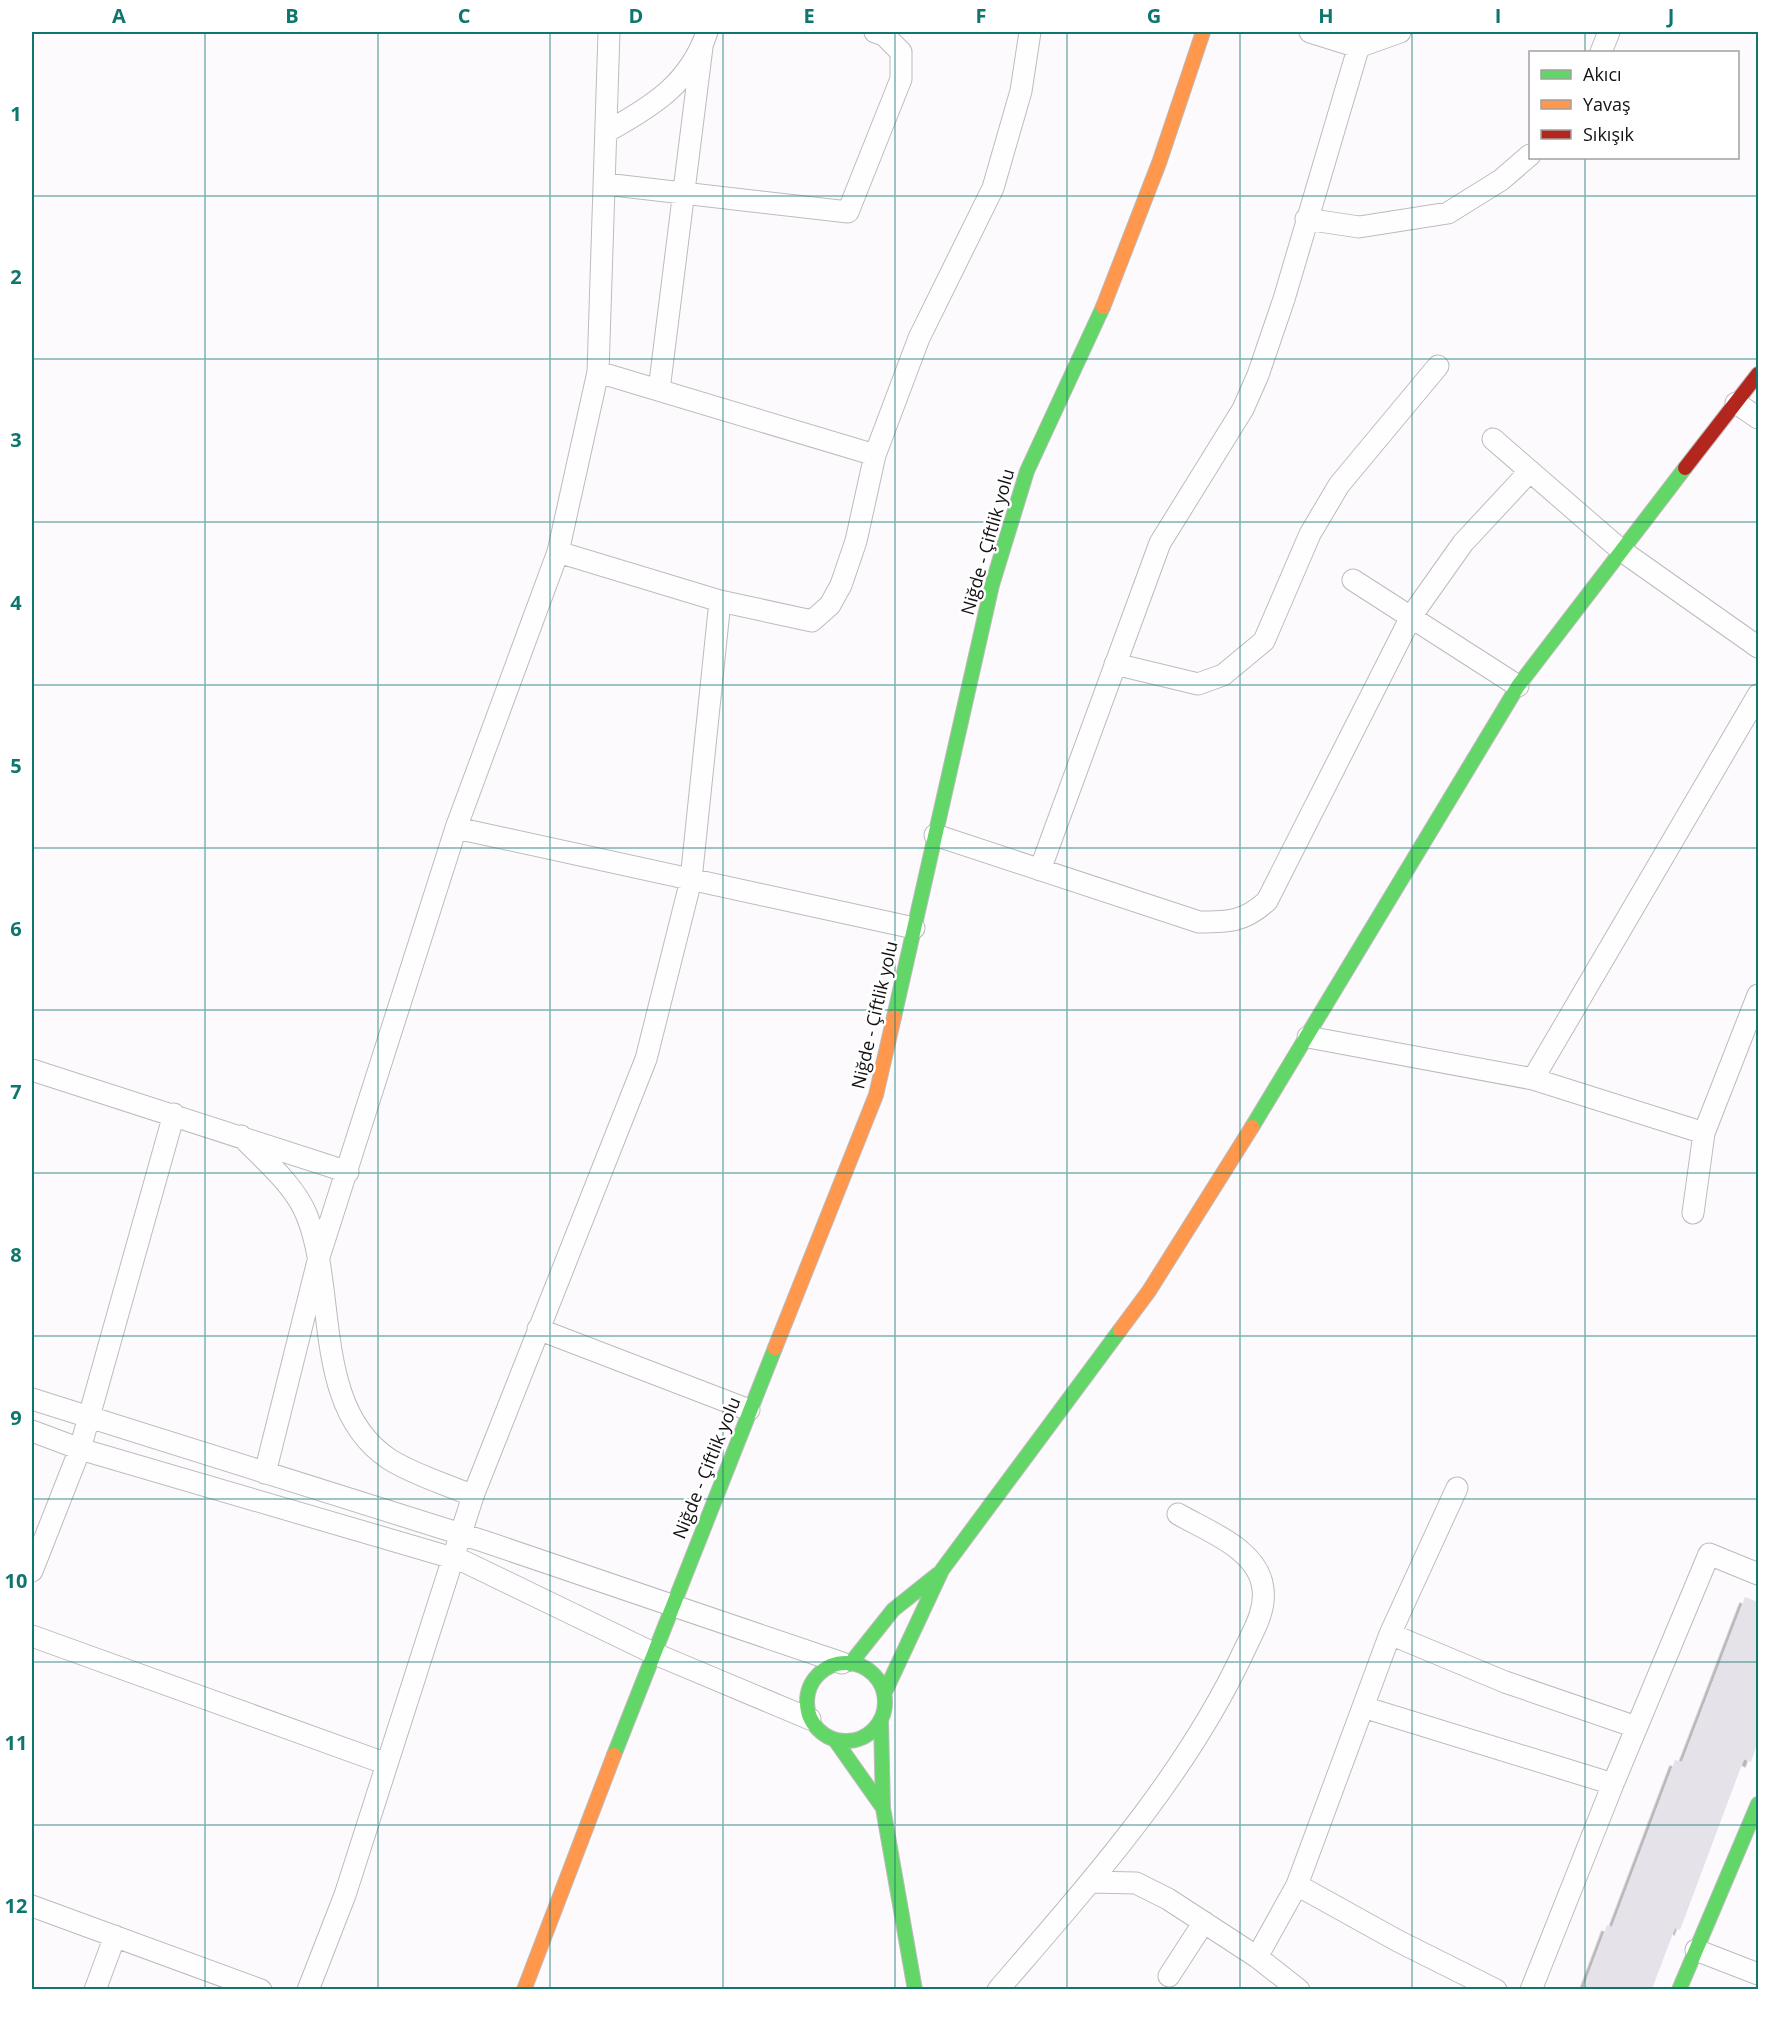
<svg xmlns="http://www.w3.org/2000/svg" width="1790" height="2021" font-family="'Open Sans',sans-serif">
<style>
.building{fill:#e5e2e9;filter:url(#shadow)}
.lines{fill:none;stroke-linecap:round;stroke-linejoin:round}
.street-casing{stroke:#bdbbbd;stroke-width:23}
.fast-casing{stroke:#bdbbbd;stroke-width:16}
.slow-casing{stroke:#bdbbbd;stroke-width:16}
.jam-casing{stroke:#bdbbbd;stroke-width:16}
.street{stroke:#fffeff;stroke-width:21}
.fast{stroke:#63d668;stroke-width:14}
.slow{stroke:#ff974d;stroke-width:14}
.jam{stroke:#b3261e;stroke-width:14}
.grid{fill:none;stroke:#0f766e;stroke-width:1.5;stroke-opacity:0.55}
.labels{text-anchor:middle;stroke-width:5;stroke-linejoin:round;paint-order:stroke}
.street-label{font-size:18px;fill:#131113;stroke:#fff}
.neatline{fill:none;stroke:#0f766e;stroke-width:2}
.grid-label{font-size:20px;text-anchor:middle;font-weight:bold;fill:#0f766e}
</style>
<defs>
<filter id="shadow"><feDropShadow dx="-5.5" dy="5.5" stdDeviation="0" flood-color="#0004"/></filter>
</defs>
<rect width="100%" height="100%" fill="#fdfafd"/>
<path class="building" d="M1745,1597L1758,1602V1741L1751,1762L1744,1759L1680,1930L1675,1928L1652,1989H1594L1584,1986L1607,1925L1612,1927L1675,1760L1682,1762Z"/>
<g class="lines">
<defs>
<path id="street" d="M1310,32L1358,47L1400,32
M1601,52L1609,32
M608,131C653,106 690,83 707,32
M605,184L848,212L901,79V52L884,35L875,32
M1306,219L1359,227L1448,213L1501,180L1530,155
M598,372L875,455
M659,390L702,47
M1736,403L1758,418
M1493,439L1622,551L1758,647
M558,552L720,601L812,621L830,605L841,585L856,541L875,455L919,338L993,188L1021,91L1030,32
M1353,580L1518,686
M1115,664L1198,684L1223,675L1264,641L1310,534L1339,485L1438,366
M456,828L914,928
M935,835L1199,922C1229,922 1244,922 1267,901L1412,615L1463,543L1530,471
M1040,870L1160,543L1243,409L1258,375L1284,299L1363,32
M1308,1037L1533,1079L1704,1133L1693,1213
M32,1070L348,1172
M1533,1079L1758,695
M1704,1133L1758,995
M241,1136C264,1160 295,1185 307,1216C337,1291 312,1408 389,1459C414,1475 446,1484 473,1496
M538,1329L749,1410
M32,1399L483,1541L842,1663
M32,1431L80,1449L463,1561L653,1653L810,1719
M265,1473L319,1257L456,828L558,552L598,372L609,32
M32,1571L80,1449L174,1114
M1390,1634L1505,1682L1636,1727
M32,1636L387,1764
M1363,1707L1390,1634L1457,1488
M1613,1784L1709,1554L1758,1574
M1091,1882L1136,1883L1168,1899L1257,1957L1299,1990
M1297,1885L1398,1941L1496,1990
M32,1906L261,1990
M1696,1950L1758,1974
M1257,1957L1297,1885L1363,1707L1613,1784L1531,1990
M1169,1976L1204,1922
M95,1990L115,1936
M308,1990L345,1895L473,1496L646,1059L691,880L720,601
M998,1990C1088,1885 1184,1779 1243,1653C1252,1633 1266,1612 1263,1589C1259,1549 1207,1531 1178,1514"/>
<path id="fast" d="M894,1017L992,585L1027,471L1103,307
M1252,1127L1518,686L1685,468
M807 1702a39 39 0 1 1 78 0a39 39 0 1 1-78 0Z
M850,1664L893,1610L938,1574
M884,1694L942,1570L1120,1330
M881,1720L883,1808L915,1990
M835,1740L883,1808
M614,1755L775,1348
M1679,1990L1758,1804"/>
<path id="slow" d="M1103,307L1159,163L1203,32
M1120,1330L1149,1291L1252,1127
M775,1348L876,1095L894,1017
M524,1990L614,1755"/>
<path id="jam" d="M1685,468L1758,374"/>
</defs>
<use href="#street" class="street-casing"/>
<use href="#fast" class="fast-casing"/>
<use href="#slow" class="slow-casing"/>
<use href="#jam" class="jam-casing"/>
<use href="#street" class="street"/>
<use href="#fast" class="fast"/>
<use href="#slow" class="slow"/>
<use href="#jam" class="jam"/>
</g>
<path class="grid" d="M205,32V1990M378,32V1990M550,32V1990M723,32V1990M895,32V1990M1067,32V1990M1240,32V1990M1412,32V1990M1585,32V52M1585,158V1990M32,196H1758M32,359H1758M32,522H1758M32,685H1758M32,848H1758M32,1010H1758M32,1173H1758M32,1336H1758M32,1499H1758M32,1662H1758M32,1825H1758"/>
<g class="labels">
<g class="street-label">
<text transform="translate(988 542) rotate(-74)" y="6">Niğde - Çiftlik yolu</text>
<text transform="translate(875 1015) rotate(-77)" y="6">Niğde - Çiftlik yolu</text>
<text transform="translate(707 1468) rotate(-68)" y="6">Niğde - Çiftlik yolu</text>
</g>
</g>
<rect width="1790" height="2021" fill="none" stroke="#ffffff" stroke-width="66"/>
<rect x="1529" y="51" width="210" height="108" fill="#ffffff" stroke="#a1a0a1" stroke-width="1.5"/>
<rect x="1541" y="70" width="30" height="9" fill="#63d668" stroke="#a1a0a1" stroke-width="1.5"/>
<text x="1583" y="81" font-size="18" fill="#131113">Akıcı</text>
<rect x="1541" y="100" width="30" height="9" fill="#ff974d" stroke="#a1a0a1" stroke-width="1.5"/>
<text x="1583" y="111" font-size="18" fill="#131113">Yavaş</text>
<rect x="1541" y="130" width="30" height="9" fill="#b3261e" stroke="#a1a0a1" stroke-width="1.5"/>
<text x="1583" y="141" font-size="18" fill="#131113">Sıkışık</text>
<rect x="33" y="33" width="1724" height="1955" class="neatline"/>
<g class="grid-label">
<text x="119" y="23">A</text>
<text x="292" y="23">B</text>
<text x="464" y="23">C</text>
<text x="636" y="23">D</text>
<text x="809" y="23">E</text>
<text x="981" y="23">F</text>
<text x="1154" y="23">G</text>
<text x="1326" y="23">H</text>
<text x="1498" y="23">I</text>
<text x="1671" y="23">J</text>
<text x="16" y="121">1</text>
<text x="16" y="284">2</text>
<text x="16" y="447">3</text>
<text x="16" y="610">4</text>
<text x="16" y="773">5</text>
<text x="16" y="936">6</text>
<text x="16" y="1099">7</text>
<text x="16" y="1262">8</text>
<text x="16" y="1425">9</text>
<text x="16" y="1588">10</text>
<text x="16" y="1750">11</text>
<text x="16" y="1913">12</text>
</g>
</svg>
